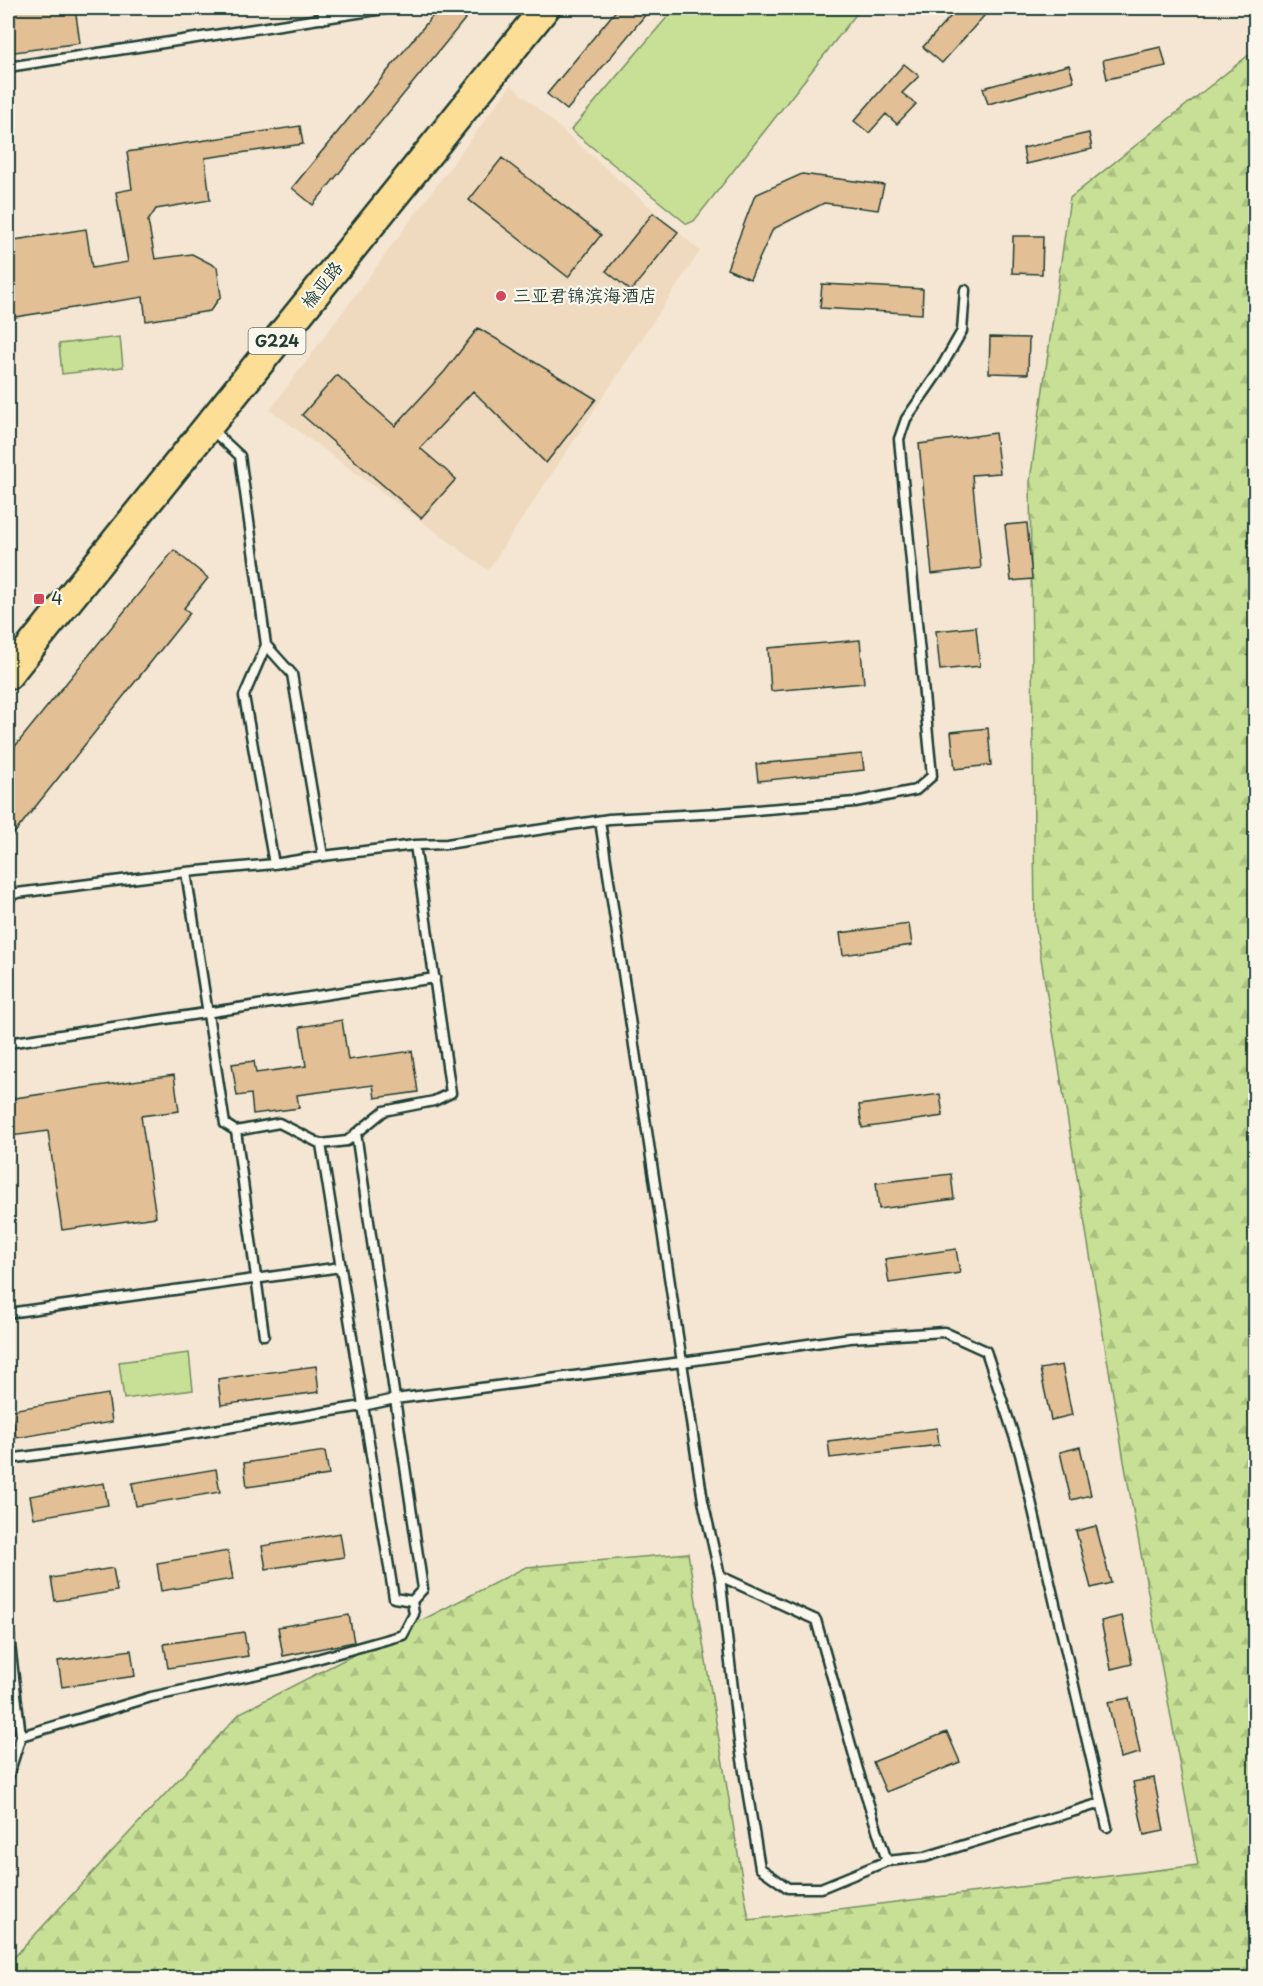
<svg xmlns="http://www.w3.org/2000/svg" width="1263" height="1986" font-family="'Playpen Sans','LXGW WenKai TC',sans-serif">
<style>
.built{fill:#efdabf}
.forest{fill:url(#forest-firs);stroke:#748e64;stroke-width:1.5}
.garden{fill:#c8e095;stroke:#748e64;stroke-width:1.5}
.building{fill:#e2bf94;stroke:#1f3d34;stroke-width:1.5}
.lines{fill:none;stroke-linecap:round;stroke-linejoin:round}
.service-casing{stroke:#1f3d34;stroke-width:13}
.trunk-casing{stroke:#1f3d34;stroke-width:33}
.service{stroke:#fbf7ec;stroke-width:8}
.trunk{stroke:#fcde96;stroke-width:28}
.poi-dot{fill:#d1495b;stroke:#fbf7ec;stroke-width:2}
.labels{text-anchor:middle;stroke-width:4.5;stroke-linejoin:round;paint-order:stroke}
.shield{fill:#fbf7ec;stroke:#61756b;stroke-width:1.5}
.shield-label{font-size:16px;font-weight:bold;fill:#1f3d34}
.street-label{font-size:18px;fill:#1f3d34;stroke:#fbf7ec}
.poi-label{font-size:18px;fill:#1f3d34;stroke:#fbf7ec;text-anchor:start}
</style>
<defs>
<pattern id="forest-firs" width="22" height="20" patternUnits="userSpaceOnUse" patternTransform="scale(1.5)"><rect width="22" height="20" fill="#c8e095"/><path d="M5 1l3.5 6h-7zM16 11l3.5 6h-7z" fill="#abc181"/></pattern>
</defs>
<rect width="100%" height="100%" fill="#f4e6d2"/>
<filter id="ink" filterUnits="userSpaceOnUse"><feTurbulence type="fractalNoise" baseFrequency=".0167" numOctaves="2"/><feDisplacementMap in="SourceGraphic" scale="12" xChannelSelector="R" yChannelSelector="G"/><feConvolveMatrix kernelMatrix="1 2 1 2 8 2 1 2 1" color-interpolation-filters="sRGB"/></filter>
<g filter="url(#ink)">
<path class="built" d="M511,85L700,251L488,570L270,410Z"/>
<path class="forest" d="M1255,50V1978H8V1964L240,1713L526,1567L688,1553L749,1920L1198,1865L1124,1461L1035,922L1030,481L1070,198Z"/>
<path class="garden" d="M675,8H861L694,221L687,224L571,130Z
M120,337L123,367L62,374L59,344Z
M189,1353L193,1390L124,1399L119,1362Z"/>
<path class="building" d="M35,8H75L80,43L8,53V11Z
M439,8H474L313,205L292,188Z
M618,8H651L567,110L547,94Z
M958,8H991L942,63L923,47Z
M1161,47L1166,66L1107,79L1103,60Z
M904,64L919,76L902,93L916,104L897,124L886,114L869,133L854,121Z
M1069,65L1074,81L988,104L983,88Z
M300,126L303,144L205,158L210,200L156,209L148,221L155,259L192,254L217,267L221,296L210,311L146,321L143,297L8,318V241L86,229L92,268L128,262L116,192L132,189L127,152Z
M1089,133L1092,149L1026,164L1023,148Z
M502,158L601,235L568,277L469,200Z
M802,174L884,185L878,210L824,203L773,229L750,279L727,269L755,195Z
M653,213L678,232L631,291L606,271Z
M1013,236H1043L1042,274L1012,273Z
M822,284L923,289L922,314L820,308Z
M478,328L596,399L546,463L473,391L420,448L456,479L421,518L302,415L337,375L395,426L445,371Z
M990,337L1029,338L1028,374L989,373Z
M995,433L1000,473L972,475L981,568L932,574L919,444Z
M1027,523L1032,579L1011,581L1005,525Z
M174,550L208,578L184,608L190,613L8,841V755Z
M976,627L980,666L940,670L936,631Z
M860,640L864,683L771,691L768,648Z
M988,728L991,765L955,769L951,732Z
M862,754L864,770L758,781L756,764Z
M909,924L912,945L843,955L840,933Z
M342,1020L348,1060L412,1051L418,1092L375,1098L373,1085L297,1095L299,1108L253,1114L251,1094L237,1096L232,1064L254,1061L256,1073L306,1066L300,1027Z
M174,1075L179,1111L141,1116L156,1217L62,1230L48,1131L11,1136L8,1099Z
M940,1094L943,1116L862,1128L859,1105Z
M951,1174L954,1199L879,1209L876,1183Z
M956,1249L960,1273L889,1283L885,1259Z
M1062,1365L1072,1415L1051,1420L1040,1369Z
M316,1366L319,1392L221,1405L218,1379Z
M108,1394L112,1422L16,1438L11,1410Z
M937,1428L939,1445L830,1458L828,1441Z
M1080,1447L1091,1495L1071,1500L1060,1452Z
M325,1451L329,1475L247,1487L244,1463Z
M216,1469L220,1492L136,1506L132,1483Z
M104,1483L108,1505L34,1518L30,1496Z
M1096,1526L1111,1583L1091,1588L1076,1531Z
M340,1533L344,1557L266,1569L262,1546Z
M228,1551L233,1579L161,1591L157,1563Z
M113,1568L117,1591L55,1601L51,1578Z
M349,1615L354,1642L283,1656L278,1627Z
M1122,1616L1132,1664L1111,1669L1101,1621Z
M244,1632L248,1656L168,1668L164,1644Z
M131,1650L135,1676L62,1687L58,1661Z
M1129,1698L1140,1753L1120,1758L1108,1702Z
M947,1732L960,1762L886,1792L873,1762Z
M1154,1778L1164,1831L1144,1835L1133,1782Z"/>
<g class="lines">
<defs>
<path id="service" d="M322,8L323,19
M8,67L390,8
M212,430L240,456L266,645L244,696L274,864
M266,645L292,674L323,856
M600,821L703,1501L720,1576L816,1620L858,1770L887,1861L925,1857L1101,1803
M186,872L225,1124L236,1131L279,1123L321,1144L347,1141L384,1111L434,1101L451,1093L415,845
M8,897L17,893L186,872L274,864L323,856L415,845L447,844L609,819L719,813L855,802L916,790L932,776L899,439L906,419L938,373L962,331L965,290
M8,1043L435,978
M236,1131L264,1335
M321,1144L394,1598L412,1601L423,1589L356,1133
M8,1313L341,1267
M8,1459L159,1439L363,1406L395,1399L682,1362L850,1338L944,1332L986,1351L1020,1454L1107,1827
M720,1576L739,1741L760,1868L788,1888H821L887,1861
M8,1628L21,1736L8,1777
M21,1736L151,1697L281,1669L403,1635L414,1614L412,1601"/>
<path id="trunk" d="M8,675L545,8"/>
</defs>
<use href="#service" class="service-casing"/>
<use href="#trunk" class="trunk-casing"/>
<use href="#service" class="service"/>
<use href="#trunk" class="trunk"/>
</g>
</g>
<g class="poi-dot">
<circle cx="501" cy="296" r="6"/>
<rect x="33" y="593" width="12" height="12" rx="3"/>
</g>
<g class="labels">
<rect class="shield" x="248.5" y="328" width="57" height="26" rx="4.5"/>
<g class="shield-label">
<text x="277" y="347">G224</text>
</g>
<g class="street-label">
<text transform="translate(322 285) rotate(-51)" y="6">榆亚路</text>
</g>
<g class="poi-label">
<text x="513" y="302">三亚君锦滨海酒店</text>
<text x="51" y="605">4</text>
</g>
</g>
<rect width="1263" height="1986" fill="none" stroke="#fbf7ec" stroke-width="30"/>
<rect x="15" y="15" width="1233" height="1956" fill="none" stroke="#1f3d34" stroke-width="2" filter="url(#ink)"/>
</svg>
